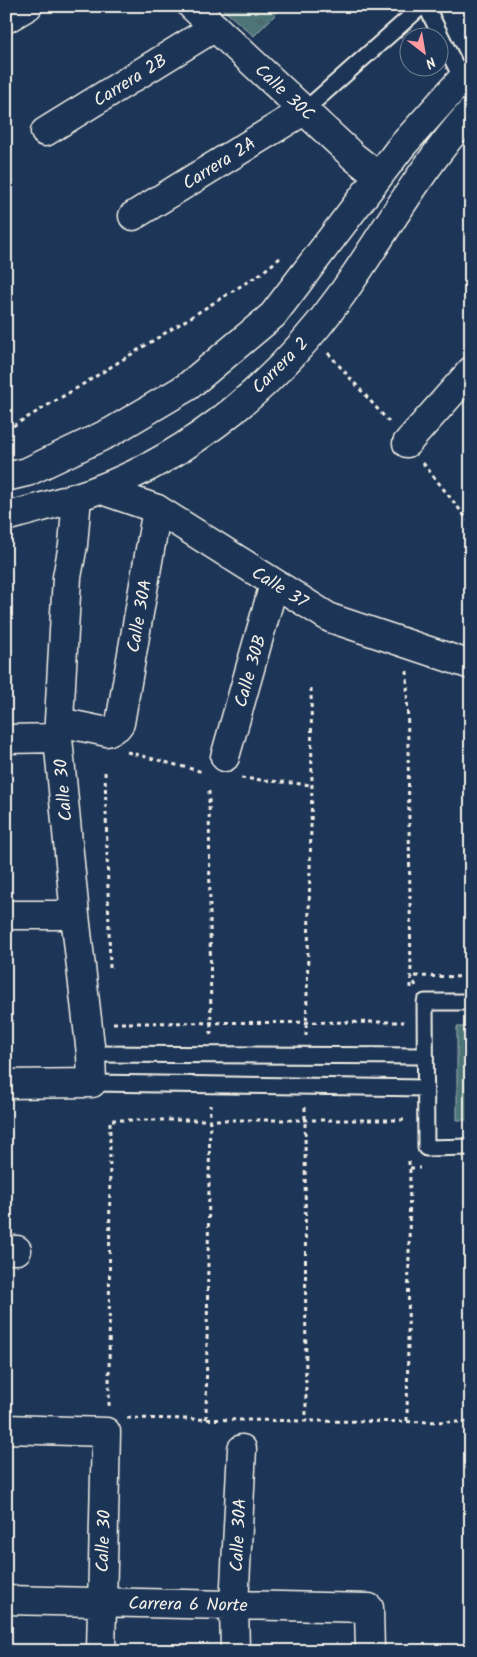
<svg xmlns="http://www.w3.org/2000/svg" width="477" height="1657" font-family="Kalam,sans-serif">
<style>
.grass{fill:url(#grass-tufts);stroke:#a1b2b0}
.garden{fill:#4e7477;stroke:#a1b2b0}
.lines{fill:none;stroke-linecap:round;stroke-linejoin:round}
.lane-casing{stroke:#f4f1e8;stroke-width:19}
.street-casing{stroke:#f4f1e8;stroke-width:31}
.secondary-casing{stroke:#f4f1e8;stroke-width:31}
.path{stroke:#f4f1e8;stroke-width:3;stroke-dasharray:4 4;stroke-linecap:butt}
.lane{stroke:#1d3557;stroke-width:15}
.street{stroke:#1d3557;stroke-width:28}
.secondary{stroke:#1d3557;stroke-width:28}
.labels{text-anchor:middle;stroke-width:4;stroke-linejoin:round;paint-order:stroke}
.street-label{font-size:18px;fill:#f4f1e8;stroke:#1d3557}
</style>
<defs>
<pattern id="grass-tufts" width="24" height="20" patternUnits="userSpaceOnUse" patternTransform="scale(1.25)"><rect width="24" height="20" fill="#4e7477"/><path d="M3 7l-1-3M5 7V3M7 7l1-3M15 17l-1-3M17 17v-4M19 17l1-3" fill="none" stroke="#4b5c5c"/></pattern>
</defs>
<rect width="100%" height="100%" fill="#1d3557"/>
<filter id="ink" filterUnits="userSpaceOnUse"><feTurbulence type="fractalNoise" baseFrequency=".02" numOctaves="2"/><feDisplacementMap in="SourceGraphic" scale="10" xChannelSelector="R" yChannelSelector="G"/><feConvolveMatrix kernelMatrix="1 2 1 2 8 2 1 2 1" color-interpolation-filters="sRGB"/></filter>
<g filter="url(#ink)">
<path class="grass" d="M219,6H284L254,36Z"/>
<path class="garden" d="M457,1027H471V1120H457Z"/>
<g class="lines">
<defs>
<path id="lane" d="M426,6L462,79
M305,110L422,6
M471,1002H425L426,1148L471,1147
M91,1054L425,1056
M92,1083L425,1088"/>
<path id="street" d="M192,6L354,157L378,176
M6,19L28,6
M45,132L215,27
M133,216L305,110
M407,443L471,371
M59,722L107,732L117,727L120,723L157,509
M6,739L58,738
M225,757L274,584
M6,915H75
M6,1084L92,1083L91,1054L75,915L58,738L67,577L73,545L77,497
M6,1250H17
M6,1429L106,1432L101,1651
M6,1600L369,1608L370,1651
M235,1651L234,1605L242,1449"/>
<path id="secondary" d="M6,477L27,472L111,432L187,387L273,315L401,147L462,79L471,72
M99,489L157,509L330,618L471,665
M6,517C37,508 68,501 97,490C196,453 281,379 342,294C385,233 421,167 471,112"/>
</defs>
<use href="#lane" class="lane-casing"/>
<use href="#street" class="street-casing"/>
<use href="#secondary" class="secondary-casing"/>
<path class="path" d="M328,353L390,423
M6,430L77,388L260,274L280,258
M423,463L471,524
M407,671L411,976L416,986
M127,752L203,772
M105,772L110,968
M241,778L312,785
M209,791L211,1036
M411,988V976L471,977
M113,1023L404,1022
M306,1036L312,785L311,685
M305,1107L306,1421
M409,1161V1168H420
M109,1406L110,1120H406
M127,1418L306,1421L471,1422
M206,1419L210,1105
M407,1421L410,1167"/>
<use href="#lane" class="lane"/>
<use href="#street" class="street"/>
<use href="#secondary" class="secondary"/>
</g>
</g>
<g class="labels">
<g class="street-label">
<text transform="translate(130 80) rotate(-32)" y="6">Carrera 2B</text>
<text transform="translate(285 92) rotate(43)" y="6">Calle 30C</text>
<text transform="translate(219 163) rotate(-32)" y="6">Carrera 2A</text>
<text transform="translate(280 365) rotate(-45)" y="6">Carrera 2</text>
<text transform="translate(280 587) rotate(32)" y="6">Calle 37</text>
<text transform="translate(139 616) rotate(-80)" y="6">Calle 30A</text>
<text transform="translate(250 671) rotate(-74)" y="6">Calle 30B</text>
<text transform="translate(63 790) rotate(-95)" y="6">Calle 30</text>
<text transform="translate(238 1535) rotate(-87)" y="6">Calle 30A</text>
<text transform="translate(103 1541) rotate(-88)" y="6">Calle 30</text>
<text transform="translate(188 1604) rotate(1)" y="6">Carrera 6 Norte</text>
</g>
</g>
<rect width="477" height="1657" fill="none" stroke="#1d3557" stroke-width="25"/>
<rect x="12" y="12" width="452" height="1632" fill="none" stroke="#f4f1e8" stroke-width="2" filter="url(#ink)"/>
<g transform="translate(424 52) rotate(149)"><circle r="24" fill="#1d3557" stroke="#738091"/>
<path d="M0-4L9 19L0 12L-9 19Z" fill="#ff9aa2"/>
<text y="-8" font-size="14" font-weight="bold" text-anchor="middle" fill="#f4f1e8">N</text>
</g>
</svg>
